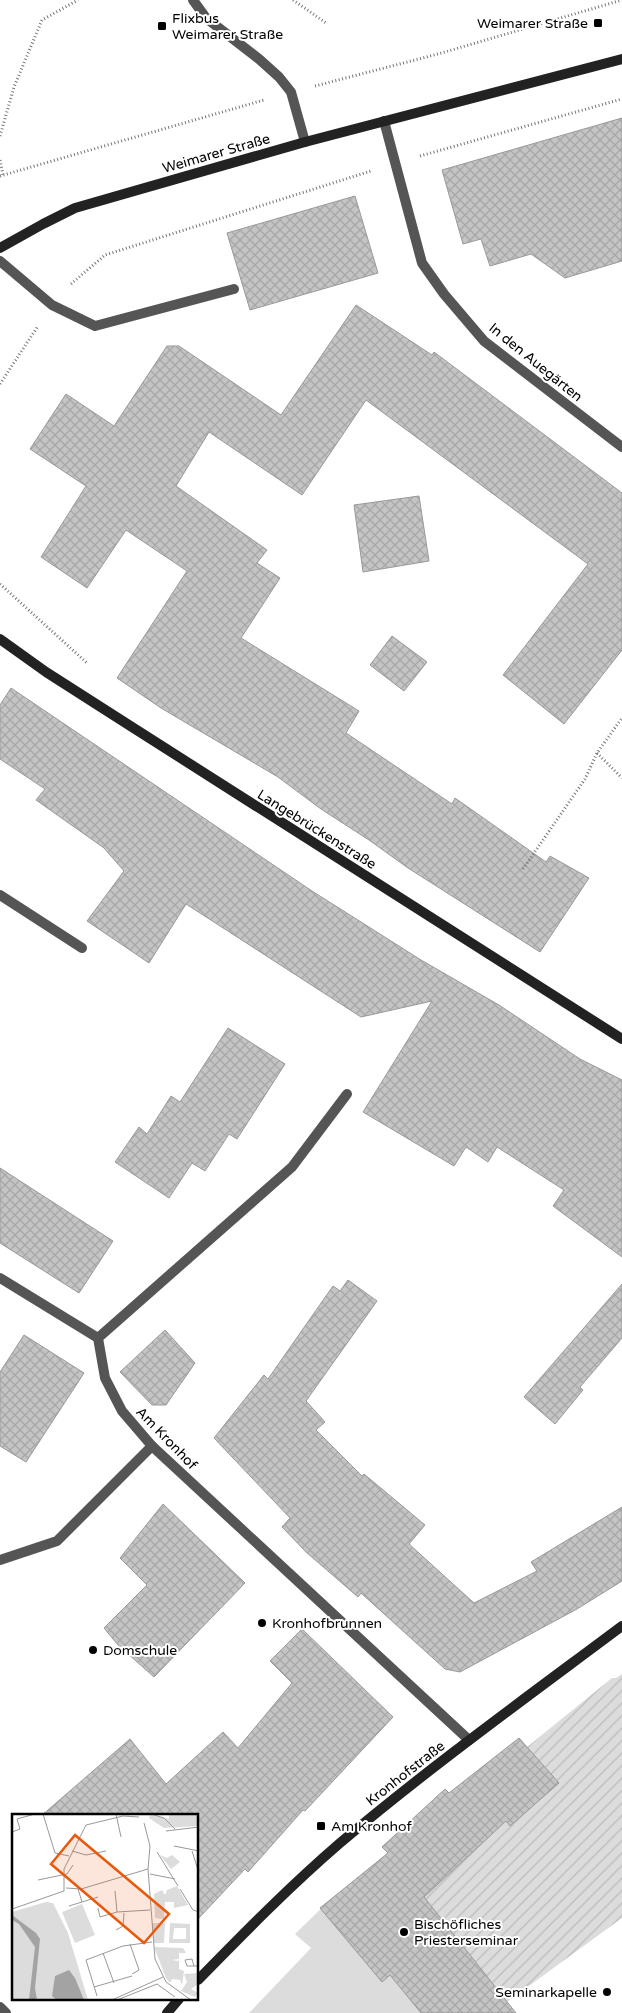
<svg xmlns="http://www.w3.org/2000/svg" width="622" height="2013" font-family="'Varela Round',sans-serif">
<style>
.green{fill:#dcdcdc}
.garden{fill:url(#garden-furrows)}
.building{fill:url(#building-cross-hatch);stroke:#999}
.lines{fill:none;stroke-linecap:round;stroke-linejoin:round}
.path{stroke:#777;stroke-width:3;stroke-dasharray:1 2.5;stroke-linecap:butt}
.lane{stroke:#555;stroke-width:10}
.street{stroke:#555;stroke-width:10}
.secondary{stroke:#222;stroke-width:10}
.poi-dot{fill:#000;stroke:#fff;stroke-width:2}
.labels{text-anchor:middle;stroke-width:4;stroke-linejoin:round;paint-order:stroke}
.poi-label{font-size:14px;fill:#000;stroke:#fff;text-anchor:start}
.street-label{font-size:14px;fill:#000;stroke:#fff}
.inset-road{fill:none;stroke:#999;stroke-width:1}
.view{fill:#e8590c;fill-opacity:0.15;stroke:#e8590c;stroke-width:2.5}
.inset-edge{fill:none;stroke:#000;stroke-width:2.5}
</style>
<defs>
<pattern id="garden-furrows" width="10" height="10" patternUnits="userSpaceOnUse" patternTransform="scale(1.25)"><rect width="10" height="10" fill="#dcdcdc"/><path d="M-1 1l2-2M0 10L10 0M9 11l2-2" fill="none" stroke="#bbb"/></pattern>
<pattern id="building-cross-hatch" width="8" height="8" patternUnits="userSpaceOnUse" patternTransform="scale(1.25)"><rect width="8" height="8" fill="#c4c4c4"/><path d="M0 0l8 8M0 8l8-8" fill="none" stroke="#a7a7a7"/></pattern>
</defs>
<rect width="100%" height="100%" fill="#fff"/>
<path class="green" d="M330,1900L382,1965V1981L390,1975L421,2013H249L311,1948L295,1934Z"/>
<path class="garden" d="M622,1674V1918L507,2002L423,1897L506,1821L510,1825L527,1747L612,1678H616Z"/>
<path class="building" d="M622,118V261L565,278L531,254L490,266L481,239L463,244L442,170Z
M355,196L378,273L250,310L227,233Z
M356,305L432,355L434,352L622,493V650L564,724L503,675L588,564L366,400L302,495L209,432L176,486L267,550L257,563L280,578L241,638L359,711L346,733L452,804L455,798L546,862L550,856L589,878L540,952L408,868L369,840L321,809L278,777L161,708L117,678L187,571L126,530L87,588L41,557L86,486L30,449L66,394L114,426L167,346H179L281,415Z
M419,496L429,561L363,572L354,505Z
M392,636L427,662L404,691L370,665Z
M11,688L312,891L421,960L499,1005L580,1059L622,1080V1257L553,1206L564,1190L497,1147L488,1162L466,1147L454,1166L363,1112L432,1001L361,1017L186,904L149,963L87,921L124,871L104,848L36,800L45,789L0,759V705Z
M228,1028L285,1064L237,1139L229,1134L205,1171L192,1163L169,1198L115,1162L139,1127L147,1134L171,1096L180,1102Z
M0,1168L113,1241L79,1293L0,1243Z
M348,1280L377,1301L306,1401L325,1422L316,1430L362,1476L364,1474L425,1525L409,1544L474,1603L537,1571L531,1562L622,1507V1581L577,1609L460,1672L445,1669L361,1593L358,1597L306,1552L282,1527L290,1518L214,1438L264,1375L268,1379L333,1286L340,1291Z
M622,1284V1338L580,1387L583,1390L555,1424L524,1397Z
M165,1330L195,1363L166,1405H152L120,1372Z
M24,1335L84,1373L26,1462L0,1446V1372Z
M163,1504L245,1583L154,1677L118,1645L104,1628L147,1585L120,1558Z
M302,1629L393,1717L305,1811L303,1810L248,1872L245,1869L198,1919V1816H41L130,1739L166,1784L223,1732L238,1748L292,1683L270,1661Z
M519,1738L559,1783L510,1826L506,1821L424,1897L516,2013H421L390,1975L382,1982L320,1908L388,1853L382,1847L445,1789L449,1793Z"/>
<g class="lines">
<path class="path" d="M293,0L326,23
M315,86L438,54L622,0
M0,136L14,87L42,20L78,0
M420,156L622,99
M0,160L3,175
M0,176L264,100
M71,284L105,255L371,171
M0,384L38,326
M0,584L87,663
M597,753L622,778
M523,869L585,779L597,753L622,718"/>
<path class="lane" d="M193,0L206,18L259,59L279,77L291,92L305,142
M384,121L422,263L444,294L484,341L622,447
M0,261L52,305L95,326L234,289
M0,895L82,948
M0,1560L57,1541L152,1446"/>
<path class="street" d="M0,1278L98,1338
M98,1338L105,1378L122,1411L152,1446L469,1740
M98,1338L292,1167L347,1094
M0,2007L6,2013"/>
<path class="secondary" d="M0,248L43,224L75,208L305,142L622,59
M0,639L46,672L132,727L622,1039
M198,1980C244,1933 290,1886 340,1843C430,1767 527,1697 622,1626
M167,2013L179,1999"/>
</g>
<g class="poi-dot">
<rect x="593" y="18" width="10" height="10" rx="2.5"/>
<rect x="157" y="21" width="10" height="10" rx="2.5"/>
<circle cx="262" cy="1623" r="5"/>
<circle cx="93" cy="1650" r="5"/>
<rect x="316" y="1821" width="10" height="10" rx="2.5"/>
<circle cx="404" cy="1932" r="5"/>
<circle cx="607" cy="1992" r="5"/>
</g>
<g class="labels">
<g class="poi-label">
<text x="172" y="23">Flixbus<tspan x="172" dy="16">Weimarer Straße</tspan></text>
<text x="588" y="28" text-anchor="end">Weimarer Straße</text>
<text x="272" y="1628">Kronhofbrunnen</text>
<text x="103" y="1655">Domschule</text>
<text x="331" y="1831">Am Kronhof</text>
<text x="414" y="1929">Bischöfliches<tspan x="414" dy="16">Priesterseminar</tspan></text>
<text x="597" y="1997" text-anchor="end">Seminarkapelle</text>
</g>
<g class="street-label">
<text transform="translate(216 153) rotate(-16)" y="5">Weimarer Straße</text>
<text transform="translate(536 362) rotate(39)" y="5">In den Auegärten</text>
<text transform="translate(317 829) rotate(32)" y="5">Langebrückenstraße</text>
<text transform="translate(167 1438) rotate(46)" y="5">Am Kronhof</text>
<text transform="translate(405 1773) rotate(-38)" y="5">Kronhofstraße</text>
</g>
</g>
<g transform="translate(12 1814)">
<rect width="186" height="186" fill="#fff"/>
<path d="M157,0H186V12L152,14L137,4L138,1L157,5ZM34,88L41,89L56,119L76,186H0V98ZM70,90L83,121L63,129L50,98ZM140,109H153L152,129H142ZM158,109L178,110V129H157ZM162,114H174V125H161ZM186,159V170L179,175L186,179L183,183L169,177L175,168L172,160Z" fill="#dcdcdc" fill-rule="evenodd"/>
<path d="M7,96L17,99L15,108L23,110L30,123L34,143L28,141L17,114L0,101ZM0,106L7,110L23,133L17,186H11L10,182L17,171L15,162L18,150L15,130L0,114ZM53,127L56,129L74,186L57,152L59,158L43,162L39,179L45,186L36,185L35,181L38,164L43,160L36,158V147L44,140L53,144L56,149L51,136L46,134V130ZM27,149L35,159L29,178L32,186L23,183Z" fill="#dcdcdc"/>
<path d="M148,41L155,44L160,41L168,48L159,55ZM165,72L176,91L162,94V88H153L152,105L143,104L142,80L150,76L153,81L155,76ZM142,133L171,134L174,139H167V145L160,146L167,147V155L172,157L170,171L168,166L160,165L158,169L154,164Z" fill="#dcdcdc"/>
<path d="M0,101L24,119L28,125L23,174L25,186H17L23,133L7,110L0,106ZM57,156L63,164L72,186H45L40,182L43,162Z" fill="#a3a3a3"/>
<path class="inset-road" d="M31,0L43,39L57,42M104,0L109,23M139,0L152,4L163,15M132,9L138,32L136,55M154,17L187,13M0,18L8,15L5,5L23,0M162,32L187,37M60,37L74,41L94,37M180,37L187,59M145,38L166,72M136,55L143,145L154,168L179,186M138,60L163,65M26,66L55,60L61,51M54,74L69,75L136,55M168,75L181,96L187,98M103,77L105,98M70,88L86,83M57,92L70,88L66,75M86,94L88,103L105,98L138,96M0,95L52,77V55L74,11L111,2L127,3M104,116L111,112L112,99M118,130L127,156L120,160M91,139L102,169M182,152L180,145L173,146L175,152H187M82,173L120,162M85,182L74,146L111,132L140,128M100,186L151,163M105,186L145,170L163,183"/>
<path class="view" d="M63,21L157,100L132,129L39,50Z"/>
<rect width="186" height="186" class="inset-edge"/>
</g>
</svg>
